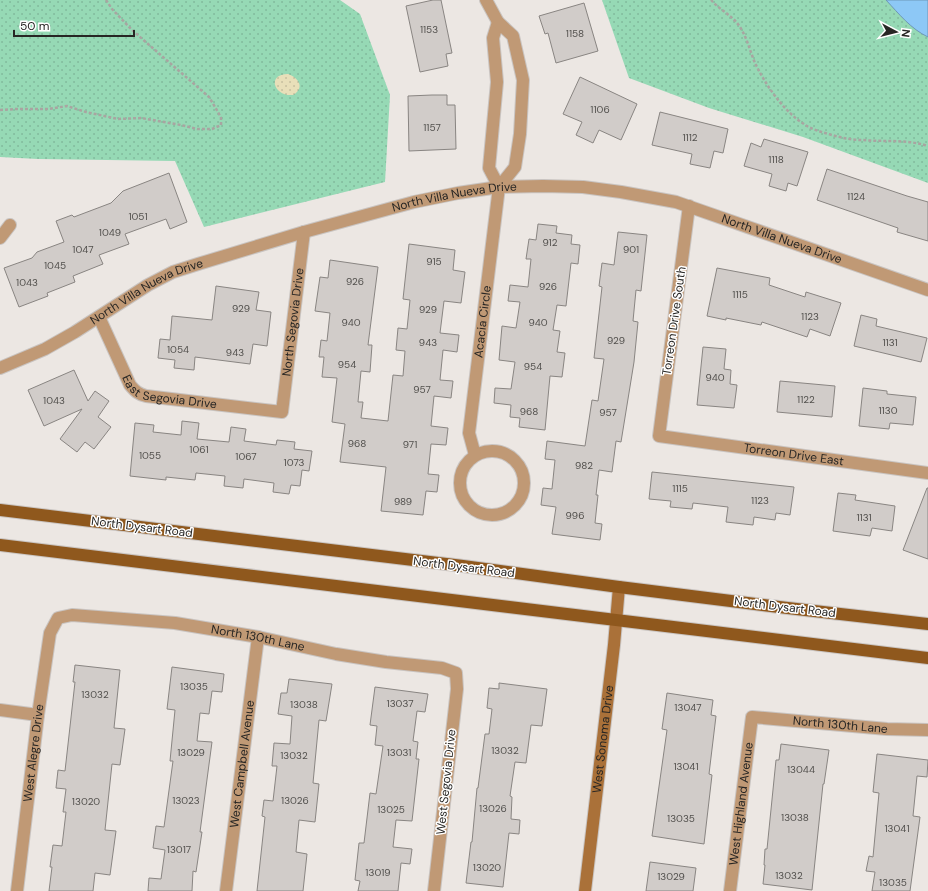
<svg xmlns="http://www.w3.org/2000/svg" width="928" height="891" font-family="'DM Sans',sans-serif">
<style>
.grass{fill:url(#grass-dots)}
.sand{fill:url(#sand-dots)}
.water{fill:#8dc8f6;stroke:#6e97b7}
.building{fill:#d1ccc9;stroke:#898582}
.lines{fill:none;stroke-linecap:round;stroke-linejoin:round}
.street-casing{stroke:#c9c4c1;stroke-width:14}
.secondary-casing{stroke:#c9c4c1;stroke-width:14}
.primary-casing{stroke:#c9c4c1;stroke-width:14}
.path{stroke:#a8a5a1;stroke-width:2.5;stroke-dasharray:3 2;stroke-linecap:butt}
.street{stroke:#c09975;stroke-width:12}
.secondary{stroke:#aa7139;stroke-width:12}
.primary{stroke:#8f581d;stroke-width:12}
.labels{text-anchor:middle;stroke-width:3;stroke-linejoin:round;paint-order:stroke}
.number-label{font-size:10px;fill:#52504d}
.street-label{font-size:12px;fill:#272624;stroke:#fff}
</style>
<defs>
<pattern id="grass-dots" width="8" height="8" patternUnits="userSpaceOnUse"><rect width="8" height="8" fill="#96d9b5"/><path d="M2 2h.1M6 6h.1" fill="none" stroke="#81ba9c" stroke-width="1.8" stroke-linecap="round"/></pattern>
<pattern id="sand-dots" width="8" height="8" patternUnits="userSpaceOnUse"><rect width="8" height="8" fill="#e8dfb9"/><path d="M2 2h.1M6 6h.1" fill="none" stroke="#c7bf9f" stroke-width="1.8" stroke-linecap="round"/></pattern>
</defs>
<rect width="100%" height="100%" fill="#ece7e3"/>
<path class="grass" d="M0,0H340L360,14L390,95L385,182L204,227L175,161L38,159L0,157Z
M602,0H928V183L803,137L709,108L629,78Z"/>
<path class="sand" d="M288,74C299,78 305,88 293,95C274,97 266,74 288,74Z"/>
<path class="water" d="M886,0H928V37C911,29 899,14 886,0Z"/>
<path class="building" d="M433,0H441L452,53L446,54L448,66L420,72L406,6Z
M584,3L598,51L556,63L548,33L545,34L539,16Z
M580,77L637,104L621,140L599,130L593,143L576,135L582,122L563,114Z
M432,95H447V105H455L456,149L409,151L408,96Z
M660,112L728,129L723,153L714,151L710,168L690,164L692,154L652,145Z
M764,139L808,152L797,186L788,183L786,191L769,186L772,174L744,166L751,143L761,147Z
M827,169L907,196L928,202V241L897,232L898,228L817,200Z
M169,173L187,222L170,229L166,219L125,234L129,244L99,255L103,264L73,276L75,282L47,293L48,296L19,307L4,268L32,258L37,252L64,242L56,221L72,215L74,217L111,203L123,191Z
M538,224L557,226L556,233L572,235L571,244L580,245L578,264L571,263L566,306L557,305L553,330L560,331L557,352L565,353L562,377L550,376L545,430L519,427L520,418L510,417L511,405L494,403L495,388L511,389L515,362L499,360L502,326L516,328L520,302L508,301L510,285L528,287L531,259H526L529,239L536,240Z
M618,232L647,235L641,291L636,290L633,321L638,322L634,362L621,442L616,441L612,472L599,470L596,495H598L595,523L602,524L600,540L552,534L556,507L541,505L543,488L552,489L555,460L545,459L547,441L585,446L592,400L598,401L604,359L594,358L602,287L599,286L602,263L614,265Z
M409,244L455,250L453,270L465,272L461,303L444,301L440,333L459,335L457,352L443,350L440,380L453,381L451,398L434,396L431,426L448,428L446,445L431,444L428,474L439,475L437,492L426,491L423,515L381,511L386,467L340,462L345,424L332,422L337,378L322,377L324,357H319L321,340L327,341L330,313L315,311L320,277L328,278L330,260L378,267L368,345H372L370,372L361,371L358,402H363L361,418L388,421L393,375L403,376L405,351L396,350L398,328L407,329L410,300L403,299Z
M717,268L770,278L769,285L805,297L806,292L841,303L830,336L810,329L807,337L762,322L761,325L726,318V320L707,316Z
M216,286L259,292L256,310L271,312L267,346L253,344L250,364L195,357L194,370L174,368L175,360L158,358L160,339L170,340L172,316L212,320Z
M861,315L877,319L876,326L927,338L921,362L854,346Z
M703,347L726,349L724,369L731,370L730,384L737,385L734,408L697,405Z
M74,370L88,401L95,391L109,401L98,417L111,427L94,449L85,442L77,452L60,439L82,409L44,426L28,390Z
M780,381L835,386L832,417L777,412Z
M863,388L887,391V394L916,397L913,425L890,423L889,429L859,426Z
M182,421L199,423L197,439L229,442L231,427L246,429L244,441L276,445L277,440L295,442L294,449L312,451L309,471L302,470L300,486L291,485L289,494L273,492L274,483L244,479L243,488L224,486L225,476L196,473L195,480L166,477V480L130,476L135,423L154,425L153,432L181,435Z
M652,472L794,487L790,515L776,513L775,520L754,517L753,525L726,522L728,507L693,503L692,509L670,507L671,501L649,499Z
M927,488H928V559L903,550Z
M838,493L856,495L855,500L895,506L892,531L872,528L870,536L833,531Z
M75,665L120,670L114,728L125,729L120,765L112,764L105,830L116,831L110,875L95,873L93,891H49L52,867H50L53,845L62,846L66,812H63L66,789L56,788L58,770L65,771L75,682H73Z
M172,667L224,674L222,692L212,691L209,714L200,713L197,741L212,742L200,832H202L196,872L193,871L192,891H148L149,878L161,879L165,850L153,848L156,826L164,827L173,761H170L175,710L167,709Z
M289,679L332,684L326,721L319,720L313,783L319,784L315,822L299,820L296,852L307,854L303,891H257L265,817L262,816L264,800L273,801L277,766H272L274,743L290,744L292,716L278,714L281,693H287Z
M499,683L547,689L542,726L531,725L526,763L515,762L510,796L512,797L511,819L520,820L519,834L509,833L503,887L466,883L471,842H472L477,788H478L485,734H489L492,709L487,708L489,688L499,689Z
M375,687L428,694L425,712L417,711L413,741L418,742L416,759H419L412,821L396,820L393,847L412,849L410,864L401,863L398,891H358L360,881L355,880L359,843H364L370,793L376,794L383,746L375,745L377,726L370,725Z
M667,693L713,700L711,715L716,716L709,774L712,775L704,844L652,836L667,730L662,729Z
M781,744L829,750L824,784H823L812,890L763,884L765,865H764L765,849H767L776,760H779Z
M877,754L928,760L927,777L917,776L913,816L920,817L910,891H872L875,872L866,871L869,856L873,857L879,793L873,792Z
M650,862L696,868L693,891H646Z"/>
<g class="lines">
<defs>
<g id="street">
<path d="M498,22L493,38L497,82L489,168L499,187"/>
<path id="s1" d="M689,206L659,436L928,473"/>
<path d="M0,238L10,225"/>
<path id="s2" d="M99,317L130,385C135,391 138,394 146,396L282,412L304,232"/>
<path id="s3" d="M0,368L45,349L75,332L148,285L173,272L198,264L304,232L414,202L458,193L499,187L543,186L583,187L621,192L676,202L928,290"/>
<circle cx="492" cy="483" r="32"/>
<path id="s4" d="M475,455L469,433L499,187L515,167L520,134L523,80L513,36L498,22L486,0"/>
<path d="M0,710L38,715"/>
<path id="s5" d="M17,891L38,715L50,633L58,618L72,615L175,623L258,637L336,654L386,662L442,668L456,673L457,689L434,891"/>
<path id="s6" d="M226,891L258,637"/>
<path id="s7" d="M730,891L752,717L887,729L928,730"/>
</g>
<g id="secondary">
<path id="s8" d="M585,891L614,645L619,587"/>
</g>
<path id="primary" d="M0,510L463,566L619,587L779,607L928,624
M0,545L928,658"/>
</defs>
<use href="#street" class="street-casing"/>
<use href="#secondary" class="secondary-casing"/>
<use href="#primary" class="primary-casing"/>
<path class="path" d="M711,0C720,10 733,16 740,27C747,38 750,51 755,63C765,84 784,112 804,124C812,130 822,132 832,135C842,138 852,140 862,140C884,142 906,139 928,146
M0,110L17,109H48L67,106L86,112L118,119L141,118L181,125L197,129H212L221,125V118L218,112L209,97L132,30L112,9L106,0"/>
<use href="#street" class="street"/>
<use href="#secondary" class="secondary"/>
<use href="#primary" class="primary"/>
</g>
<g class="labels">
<g class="number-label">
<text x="429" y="33">1153</text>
<text x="575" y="37">1158</text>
<text x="600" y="113">1106</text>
<text x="432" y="131">1157</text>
<text x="690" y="141">1112</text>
<text x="776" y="163">1118</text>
<text x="856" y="200">1124</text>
<text x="138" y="220">1051</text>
<text x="110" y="236">1049</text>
<text x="550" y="246">912</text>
<text x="83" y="253">1047</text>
<text x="631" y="253">901</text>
<text x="434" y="265">915</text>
<text x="55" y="269">1045</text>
<text x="355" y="285">926</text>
<text x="27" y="286">1043</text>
<text x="548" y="290">926</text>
<text x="740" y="298">1115</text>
<text x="241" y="312">929</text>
<text x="428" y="313">929</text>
<text x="810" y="320">1123</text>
<text x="351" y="326">940</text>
<text x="538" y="326">940</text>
<text x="616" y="344">929</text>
<text x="428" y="346">943</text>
<text x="890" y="346">1131</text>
<text x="178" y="353">1054</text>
<text x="235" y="356">943</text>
<text x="347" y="368">954</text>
<text x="533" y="370">954</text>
<text x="715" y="381">940</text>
<text x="422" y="393">957</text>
<text x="806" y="403">1122</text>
<text x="54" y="404">1043</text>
<text x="888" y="414">1130</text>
<text x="529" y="415">968</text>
<text x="608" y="416">957</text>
<text x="357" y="447">968</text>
<text x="410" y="448">971</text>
<text x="199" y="453">1061</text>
<text x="150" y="459">1055</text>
<text x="246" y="460">1067</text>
<text x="294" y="466">1073</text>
<text x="584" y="469">982</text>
<text x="680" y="492">1115</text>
<text x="760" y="504">1123</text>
<text x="403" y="505">989</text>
<text x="575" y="519">996</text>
<text x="864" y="521">1131</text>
<text x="194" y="690">13035</text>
<text x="95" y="698">13032</text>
<text x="400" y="707">13037</text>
<text x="304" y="708">13038</text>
<text x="688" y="711">13047</text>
<text x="505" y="754">13032</text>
<text x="191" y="756">13029</text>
<text x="399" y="756">13031</text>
<text x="294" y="759">13032</text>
<text x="686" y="770">13041</text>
<text x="801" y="773">13044</text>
<text x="186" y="804">13023</text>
<text x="295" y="804">13026</text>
<text x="86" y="805">13020</text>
<text x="493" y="812">13026</text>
<text x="391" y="813">13025</text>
<text x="795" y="821">13038</text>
<text x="681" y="822">13035</text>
<text x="897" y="832">13041</text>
<text x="179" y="853">13017</text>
<text x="487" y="871">13020</text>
<text x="378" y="876">13019</text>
<text x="789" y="879">13032</text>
<text x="671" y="880">13029</text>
<text x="893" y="886">13035</text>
</g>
<g class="street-label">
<text dy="4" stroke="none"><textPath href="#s3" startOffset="490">North Villa Nueva Drive</textPath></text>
<text dy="4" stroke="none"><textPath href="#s3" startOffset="826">North Villa Nueva Drive</textPath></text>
<text dy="4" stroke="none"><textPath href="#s3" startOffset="166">North Villa Nueva Drive</textPath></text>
<text transform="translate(674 321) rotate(-82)" y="4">Torreon Drive South</text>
<text dy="4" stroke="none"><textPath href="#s2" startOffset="322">North Segovia Drive</textPath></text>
<text dy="4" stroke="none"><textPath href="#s4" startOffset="135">Acacia Circle</textPath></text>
<text dy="4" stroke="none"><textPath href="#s2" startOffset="115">East Segovia Drive</textPath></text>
<text dy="4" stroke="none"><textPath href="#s1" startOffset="368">Torreon Drive East</textPath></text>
<text transform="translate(142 527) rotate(7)" y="4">North Dysart Road</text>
<text transform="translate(464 567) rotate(7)" y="4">North Dysart Road</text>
<text transform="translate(785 607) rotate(7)" y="4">North Dysart Road</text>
<text dy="4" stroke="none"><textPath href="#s5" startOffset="479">North 130th Lane</textPath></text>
<text dy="4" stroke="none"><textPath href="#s7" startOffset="264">North 130th Lane</textPath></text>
<text dy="4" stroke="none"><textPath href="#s8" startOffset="153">West Sonoma Drive</textPath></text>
<text dy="4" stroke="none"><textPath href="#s5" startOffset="139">West Alegre Drive</textPath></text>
<text dy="4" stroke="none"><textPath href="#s6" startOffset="128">West Campbell Avenue</textPath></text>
<text transform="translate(446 782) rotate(-84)" y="4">West Segovia Drive</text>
<text dy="4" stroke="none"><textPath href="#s7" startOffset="88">West Highland Avenue</textPath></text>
</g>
</g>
<g transform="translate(896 32) rotate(97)" stroke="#ffffff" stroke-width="3" paint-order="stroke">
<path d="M0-3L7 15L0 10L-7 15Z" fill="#272624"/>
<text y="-6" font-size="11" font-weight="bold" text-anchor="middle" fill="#272624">N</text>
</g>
<path d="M14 30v6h120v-6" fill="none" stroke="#272624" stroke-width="2"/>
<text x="20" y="30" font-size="12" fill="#272624" stroke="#ffffff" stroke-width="3" paint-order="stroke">50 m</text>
</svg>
